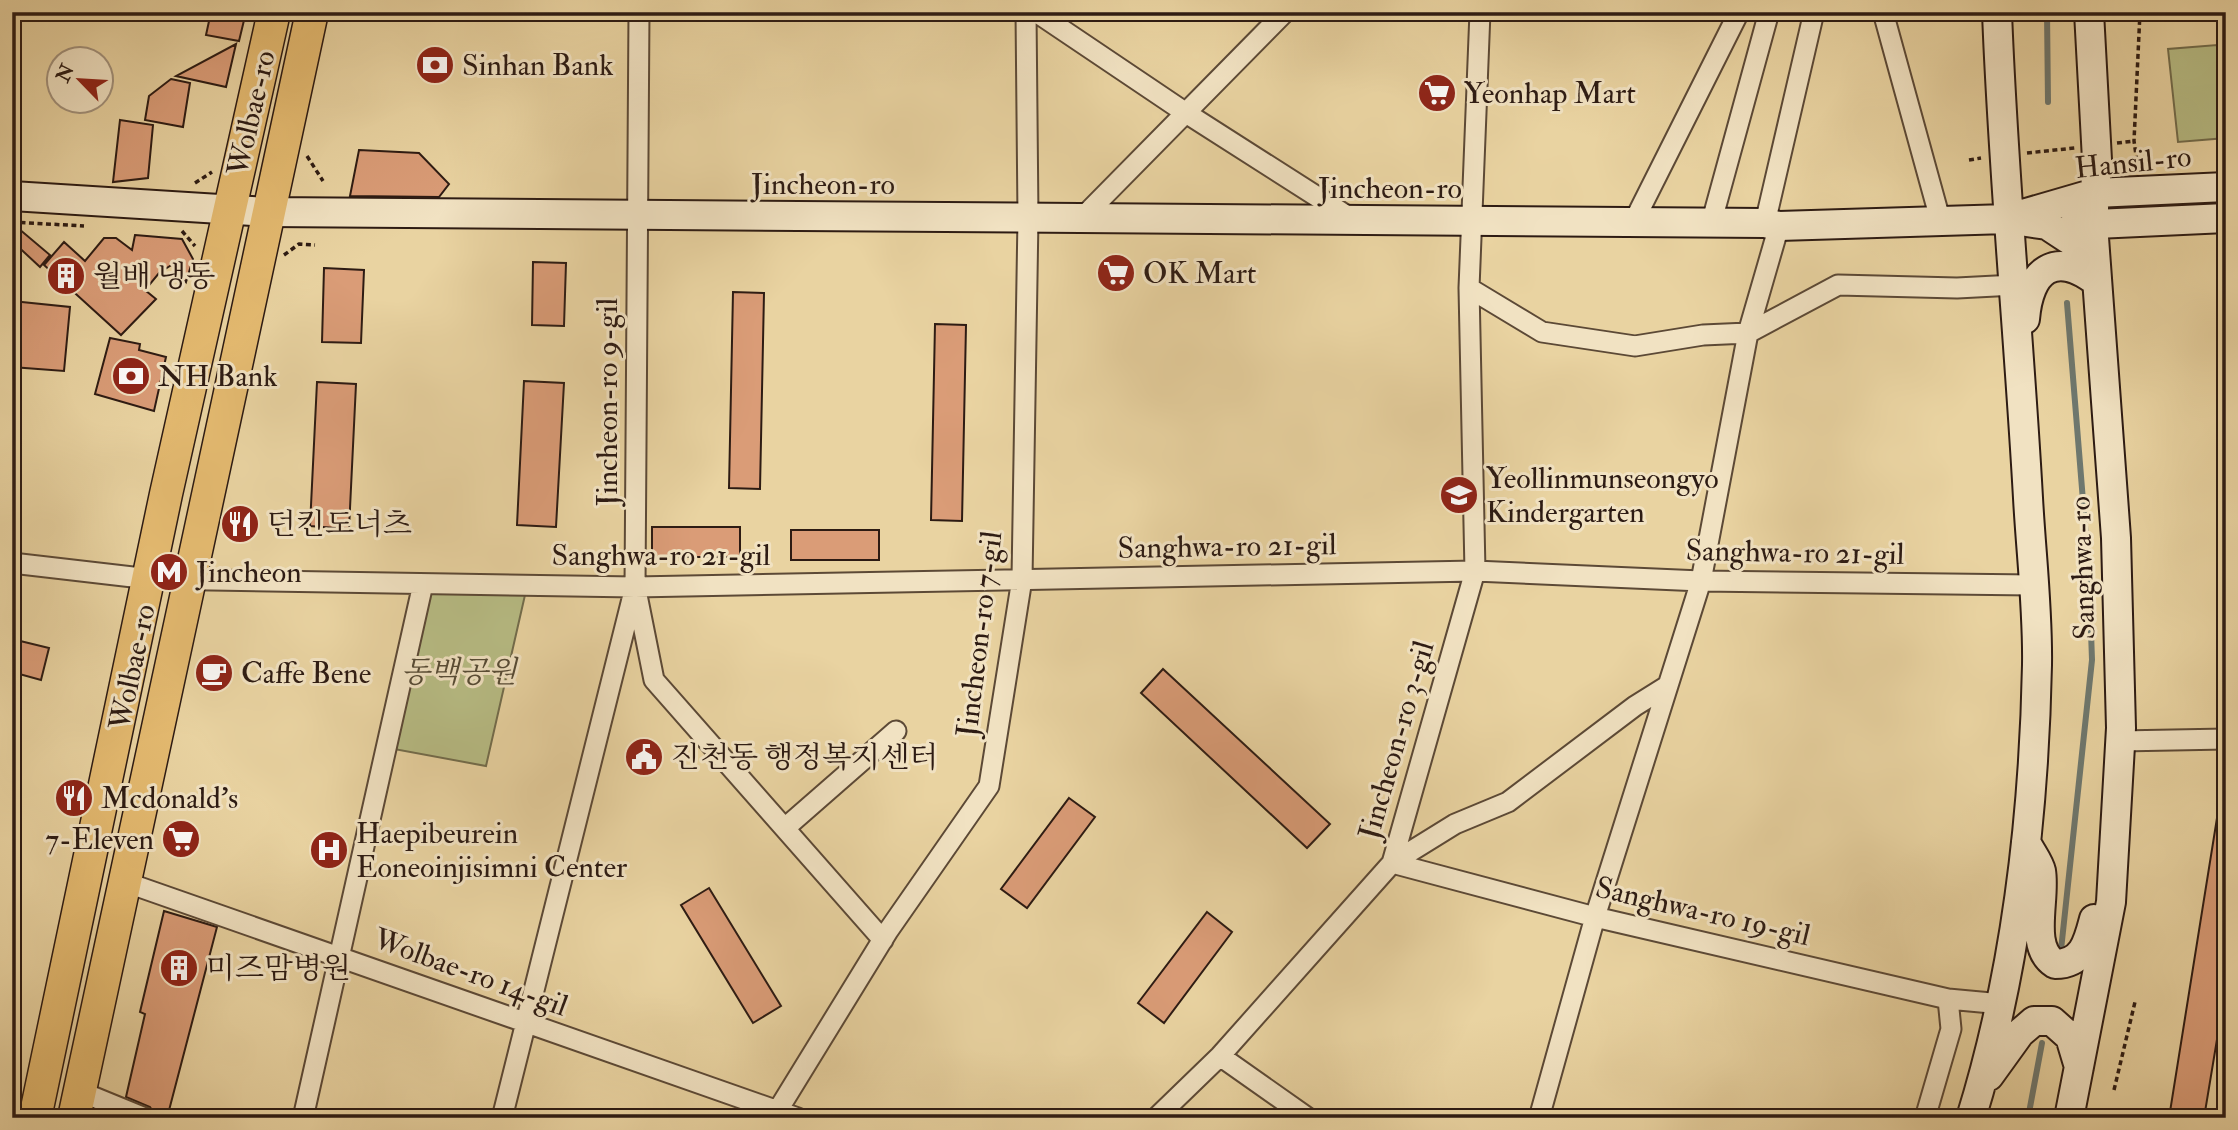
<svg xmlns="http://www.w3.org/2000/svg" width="2238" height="1130" font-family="'IM FELL Double Pica','Noto Serif KR',serif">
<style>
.green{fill:#b7bc84;stroke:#726c4c;stroke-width:2}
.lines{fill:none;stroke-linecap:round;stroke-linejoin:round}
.stream{stroke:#6e786f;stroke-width:6}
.building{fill:#da9c77;stroke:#2d1b13;stroke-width:2}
.street-casing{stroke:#5c4936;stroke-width:23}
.secondary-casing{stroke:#2d1b13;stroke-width:32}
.primary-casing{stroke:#2d1b13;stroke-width:35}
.path{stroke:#2d1b13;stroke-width:3.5;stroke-dasharray:5 3.5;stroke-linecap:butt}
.street{stroke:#f1e2c2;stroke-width:19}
.secondary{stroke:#f1e2c2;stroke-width:28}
.primary{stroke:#e4ba70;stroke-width:32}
.labels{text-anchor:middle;stroke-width:6;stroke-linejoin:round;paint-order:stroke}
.poi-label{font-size:30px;fill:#2d1b13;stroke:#f1e2c2;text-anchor:start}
.street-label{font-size:30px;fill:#2d1b13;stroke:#f1e2c2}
.park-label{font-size:30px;font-style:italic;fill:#564b35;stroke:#f1e2c2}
</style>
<rect width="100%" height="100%" fill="#e9d3a1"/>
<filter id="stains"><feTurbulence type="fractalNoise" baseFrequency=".00286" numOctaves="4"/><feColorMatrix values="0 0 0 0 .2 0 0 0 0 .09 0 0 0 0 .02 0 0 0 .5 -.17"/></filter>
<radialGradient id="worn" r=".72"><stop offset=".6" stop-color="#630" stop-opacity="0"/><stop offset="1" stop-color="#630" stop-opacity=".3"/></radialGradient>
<path class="green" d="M2217,45L2226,138L2178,142L2168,49Z
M429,593L525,595L486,766L394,749Z"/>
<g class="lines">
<path class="stream" d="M2047,12L2048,102
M2061,950L2092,660L2089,575L2067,303
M2028,1118L2042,1043"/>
</g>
<path class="building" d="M211,12H246L239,41L206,35Z
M236,44L226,87L176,76Z
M171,79L190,83L183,127L145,120L149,96Z
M120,120L153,125L148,178L113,182Z
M359,150L419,153L449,184L439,197L350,196Z
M12,223L50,255L40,267L12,241Z
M135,235L182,239L193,259L186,282L173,264L159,273L145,290L156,299L121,335L44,265L64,242L85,261L104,238H116L132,250Z
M533,262L566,263L564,326L532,325Z
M324,268L364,270L361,343L322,342Z
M733,292L764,293L760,489L729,488Z
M12,301L70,307L64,371L12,367Z
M935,324L966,325L962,521L931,520Z
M110,338L140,344L139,350L166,357L154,411L95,394Z
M524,381L564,383L556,527L517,525Z
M317,382L356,384L349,529L310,526Z
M652,527H740V557H652Z
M791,530H879V560H791Z
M12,639L49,648L41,680L12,672Z
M1163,669L1330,824L1307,848L1141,693Z
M1069,798L1095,817L1027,908L1001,889Z
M2217,818H2226V985L2204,1118H2169Z
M709,888L781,1006L753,1023L681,905Z
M164,911L217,927L167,1118H157L150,1107L126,1097L145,1014L140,1012Z
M1207,912L1232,932L1164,1023L1138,1003Z"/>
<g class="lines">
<defs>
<path id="street" d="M1036,12L1186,113L1352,219
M1883,12L1940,219
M1084,216L1285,12
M1633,223L1739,12
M1765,223L1814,12
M1711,224L1769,12
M1469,288L1542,332L1635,346L1703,335L1748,333L1838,285L1957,288L2015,285
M12,563L150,579L635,587L1475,571L1701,581L2033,585
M637,595L654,680L883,940
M2120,741L2226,739
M785,828L896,731
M1392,863L1595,917L1948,999L2002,1004
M1392,863L1455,824L1508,802L1635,706L1667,686
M125,882L798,1118
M1220,1056L1308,1118
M79,1091L145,1118
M303,1118L423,584
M502,1118L635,587L639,12
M763,1118L778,1110L888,931L989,786L1022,579L1028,218L1026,12
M1156,1118L1220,1056L1392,863L1475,571L1469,288L1480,12
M1539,1118L1595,917L1701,581L1748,333L1779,226
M1925,1118L1951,1029L1948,999"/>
<path id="secondary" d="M12,196L267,212L1765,223L1779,226L2007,219L2047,225L2082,248L2097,282
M2016,216L2095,193L2226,187
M2074,225L2226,218
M2025,319C2029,271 2054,249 2097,282
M2026,842C2030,851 2039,862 2041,871C2046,899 2028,947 2055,964C2083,964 2088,942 2094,919
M1989,1076L2020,1033L2034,1021H2052L2070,1037L2079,1067
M1971,1118C2016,973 2034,817 2037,665C2038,610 2031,553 2028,498C2019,336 2003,174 1997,12
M2069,1118L2111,902L2121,728L2116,538L2093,224L2097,160L2089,12"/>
<path id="primary" d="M35,1118L166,494L274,12
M74,1118L312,12"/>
</defs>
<use href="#street" class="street-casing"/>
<use href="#secondary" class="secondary-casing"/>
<use href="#primary" class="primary-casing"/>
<path class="path" d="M2117,143L2134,141
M2027,153L2075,148
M307,156L323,181
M1969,160L1981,158
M2138,169L2134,141L2140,12
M195,183L212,172
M12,222L84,226
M182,231L195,246
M284,255L299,244L315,245
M2114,1090L2135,1002"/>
<use href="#street" class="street"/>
<use href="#secondary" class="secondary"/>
<use href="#primary" class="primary"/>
</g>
<defs>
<symbol id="bank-disc" viewBox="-11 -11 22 22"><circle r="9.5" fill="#8f2418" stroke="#f1e2c2"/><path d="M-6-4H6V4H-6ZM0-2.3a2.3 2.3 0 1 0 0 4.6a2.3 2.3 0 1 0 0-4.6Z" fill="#fff"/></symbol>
<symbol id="supermarket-disc" viewBox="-11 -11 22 22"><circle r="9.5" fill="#8f2418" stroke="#f1e2c2"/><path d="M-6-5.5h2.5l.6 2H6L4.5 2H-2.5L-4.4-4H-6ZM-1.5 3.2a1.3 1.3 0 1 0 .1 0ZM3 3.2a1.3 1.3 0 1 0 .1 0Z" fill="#fff"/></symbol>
<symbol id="building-disc" viewBox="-11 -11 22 22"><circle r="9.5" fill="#8f2418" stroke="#f1e2c2"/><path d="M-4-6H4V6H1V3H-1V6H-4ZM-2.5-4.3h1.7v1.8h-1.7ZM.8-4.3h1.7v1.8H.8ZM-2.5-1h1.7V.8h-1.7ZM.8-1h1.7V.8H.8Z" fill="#fff"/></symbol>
<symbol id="school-disc" viewBox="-11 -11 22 22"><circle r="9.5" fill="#8f2418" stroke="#f1e2c2"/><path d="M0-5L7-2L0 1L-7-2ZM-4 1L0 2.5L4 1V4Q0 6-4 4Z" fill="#fff"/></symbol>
<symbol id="restaurant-disc" viewBox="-11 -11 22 22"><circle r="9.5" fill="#8f2418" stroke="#f1e2c2"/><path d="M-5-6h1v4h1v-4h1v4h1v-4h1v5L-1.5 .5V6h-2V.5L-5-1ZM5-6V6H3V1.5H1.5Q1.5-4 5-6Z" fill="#fff"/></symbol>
<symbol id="metro-disc" viewBox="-11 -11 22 22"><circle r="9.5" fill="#8f2418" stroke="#f1e2c2"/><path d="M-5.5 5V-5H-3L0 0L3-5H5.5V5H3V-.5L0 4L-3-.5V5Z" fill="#fff"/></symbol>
<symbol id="cafe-disc" viewBox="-11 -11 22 22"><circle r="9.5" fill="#8f2418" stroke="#f1e2c2"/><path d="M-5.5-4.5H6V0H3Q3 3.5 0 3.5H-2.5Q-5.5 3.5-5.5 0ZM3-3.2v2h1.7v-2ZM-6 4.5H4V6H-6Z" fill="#fff"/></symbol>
<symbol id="civic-disc" viewBox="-11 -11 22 22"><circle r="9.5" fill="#8f2418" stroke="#f1e2c2"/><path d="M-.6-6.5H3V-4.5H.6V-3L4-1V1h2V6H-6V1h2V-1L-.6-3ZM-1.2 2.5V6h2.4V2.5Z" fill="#fff"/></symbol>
<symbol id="hospital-disc" viewBox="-11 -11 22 22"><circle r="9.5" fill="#8f2418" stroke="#f1e2c2"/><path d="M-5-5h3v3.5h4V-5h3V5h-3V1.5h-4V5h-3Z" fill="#fff"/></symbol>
</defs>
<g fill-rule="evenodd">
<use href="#bank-disc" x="413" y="43" width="44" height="44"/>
<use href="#supermarket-disc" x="1415" y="71" width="44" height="44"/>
<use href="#supermarket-disc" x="1094" y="251" width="44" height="44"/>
<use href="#building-disc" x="44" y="254" width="44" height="44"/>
<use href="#bank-disc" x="109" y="354" width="44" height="44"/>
<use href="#school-disc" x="1437" y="473" width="44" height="44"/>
<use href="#restaurant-disc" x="218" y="502" width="44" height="44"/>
<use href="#metro-disc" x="147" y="550" width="44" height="44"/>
<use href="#cafe-disc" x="192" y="651" width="44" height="44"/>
<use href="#civic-disc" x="622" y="735" width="44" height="44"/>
<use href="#restaurant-disc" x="52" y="776" width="44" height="44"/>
<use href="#supermarket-disc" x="159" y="817" width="44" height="44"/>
<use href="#hospital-disc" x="307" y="828" width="44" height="44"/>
<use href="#building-disc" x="157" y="946" width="44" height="44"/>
</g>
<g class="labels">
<g class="poi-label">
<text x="462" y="75">Sinhan Bank</text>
<text x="1464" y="103">Yeonhap Mart</text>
<text x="1143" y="283">OK Mart</text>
<text x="93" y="286">월배 냉동</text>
<text x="158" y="386">NH Bank</text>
<text x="1486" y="488">Yeollinmunseongyo<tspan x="1486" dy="34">Kindergarten</tspan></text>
<text x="267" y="534">던킨도너츠</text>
<text x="196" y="582">Jincheon</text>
<text x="241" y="683">Caffe Bene</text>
<text x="671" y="767">진천동 행정복지센터</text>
<text x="101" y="808">Mcdonald's</text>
<text x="356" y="843">Haepibeurein<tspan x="356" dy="34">Eoneoinjisimni Center</tspan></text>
<text x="154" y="849" text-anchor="end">7-Eleven</text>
<text x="206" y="978">미즈맘병원</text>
</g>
<g class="street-label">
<text transform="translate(251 113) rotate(-77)" y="10">Wolbae-ro</text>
<text transform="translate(2133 162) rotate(-6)" y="10">Hansil-ro</text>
<text x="823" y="194">Jincheon-ro</text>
<text x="1390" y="198">Jincheon-ro</text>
<text transform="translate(607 402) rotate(-90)" y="10">Jincheon-ro 9-gil</text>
<text transform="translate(1227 546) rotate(-1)" y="10">Sanghwa-ro 21-gil</text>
<text transform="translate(1795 552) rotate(1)" y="10">Sanghwa-ro 21-gil</text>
<text x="661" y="565">Sanghwa-ro 21-gil</text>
<text transform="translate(2082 568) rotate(-92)" y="10">Sanghwa-ro</text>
<text transform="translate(979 634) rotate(-83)" y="10">Jincheon-ro 7-gil</text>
<text transform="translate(132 667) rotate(-78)" y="10">Wolbae-ro</text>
<text transform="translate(1396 740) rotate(-74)" y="10">Jincheon-ro 3-gil</text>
<text transform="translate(1703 911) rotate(13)" y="10">Sanghwa-ro 19-gil</text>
<text transform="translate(471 972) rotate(20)" y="10">Wolbae-ro 14-gil</text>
</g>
<g class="park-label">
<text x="459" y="682">동백공원</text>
</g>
</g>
<rect width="2238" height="1130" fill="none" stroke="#e9d3a1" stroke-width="42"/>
<rect x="14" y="14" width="2210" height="1102" fill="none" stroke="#2d1b13" stroke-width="3.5"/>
<rect x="21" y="21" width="2196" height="1088" fill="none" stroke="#2d1b13" stroke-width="2"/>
<g transform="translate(80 80) rotate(295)"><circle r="33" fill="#f1e2c2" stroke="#a3927c" stroke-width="2"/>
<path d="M0-5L12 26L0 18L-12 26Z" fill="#8f2418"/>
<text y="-10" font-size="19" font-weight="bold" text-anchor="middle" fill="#2d1b13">N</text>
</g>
<rect width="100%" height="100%" filter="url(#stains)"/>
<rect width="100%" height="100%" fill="url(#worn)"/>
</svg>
